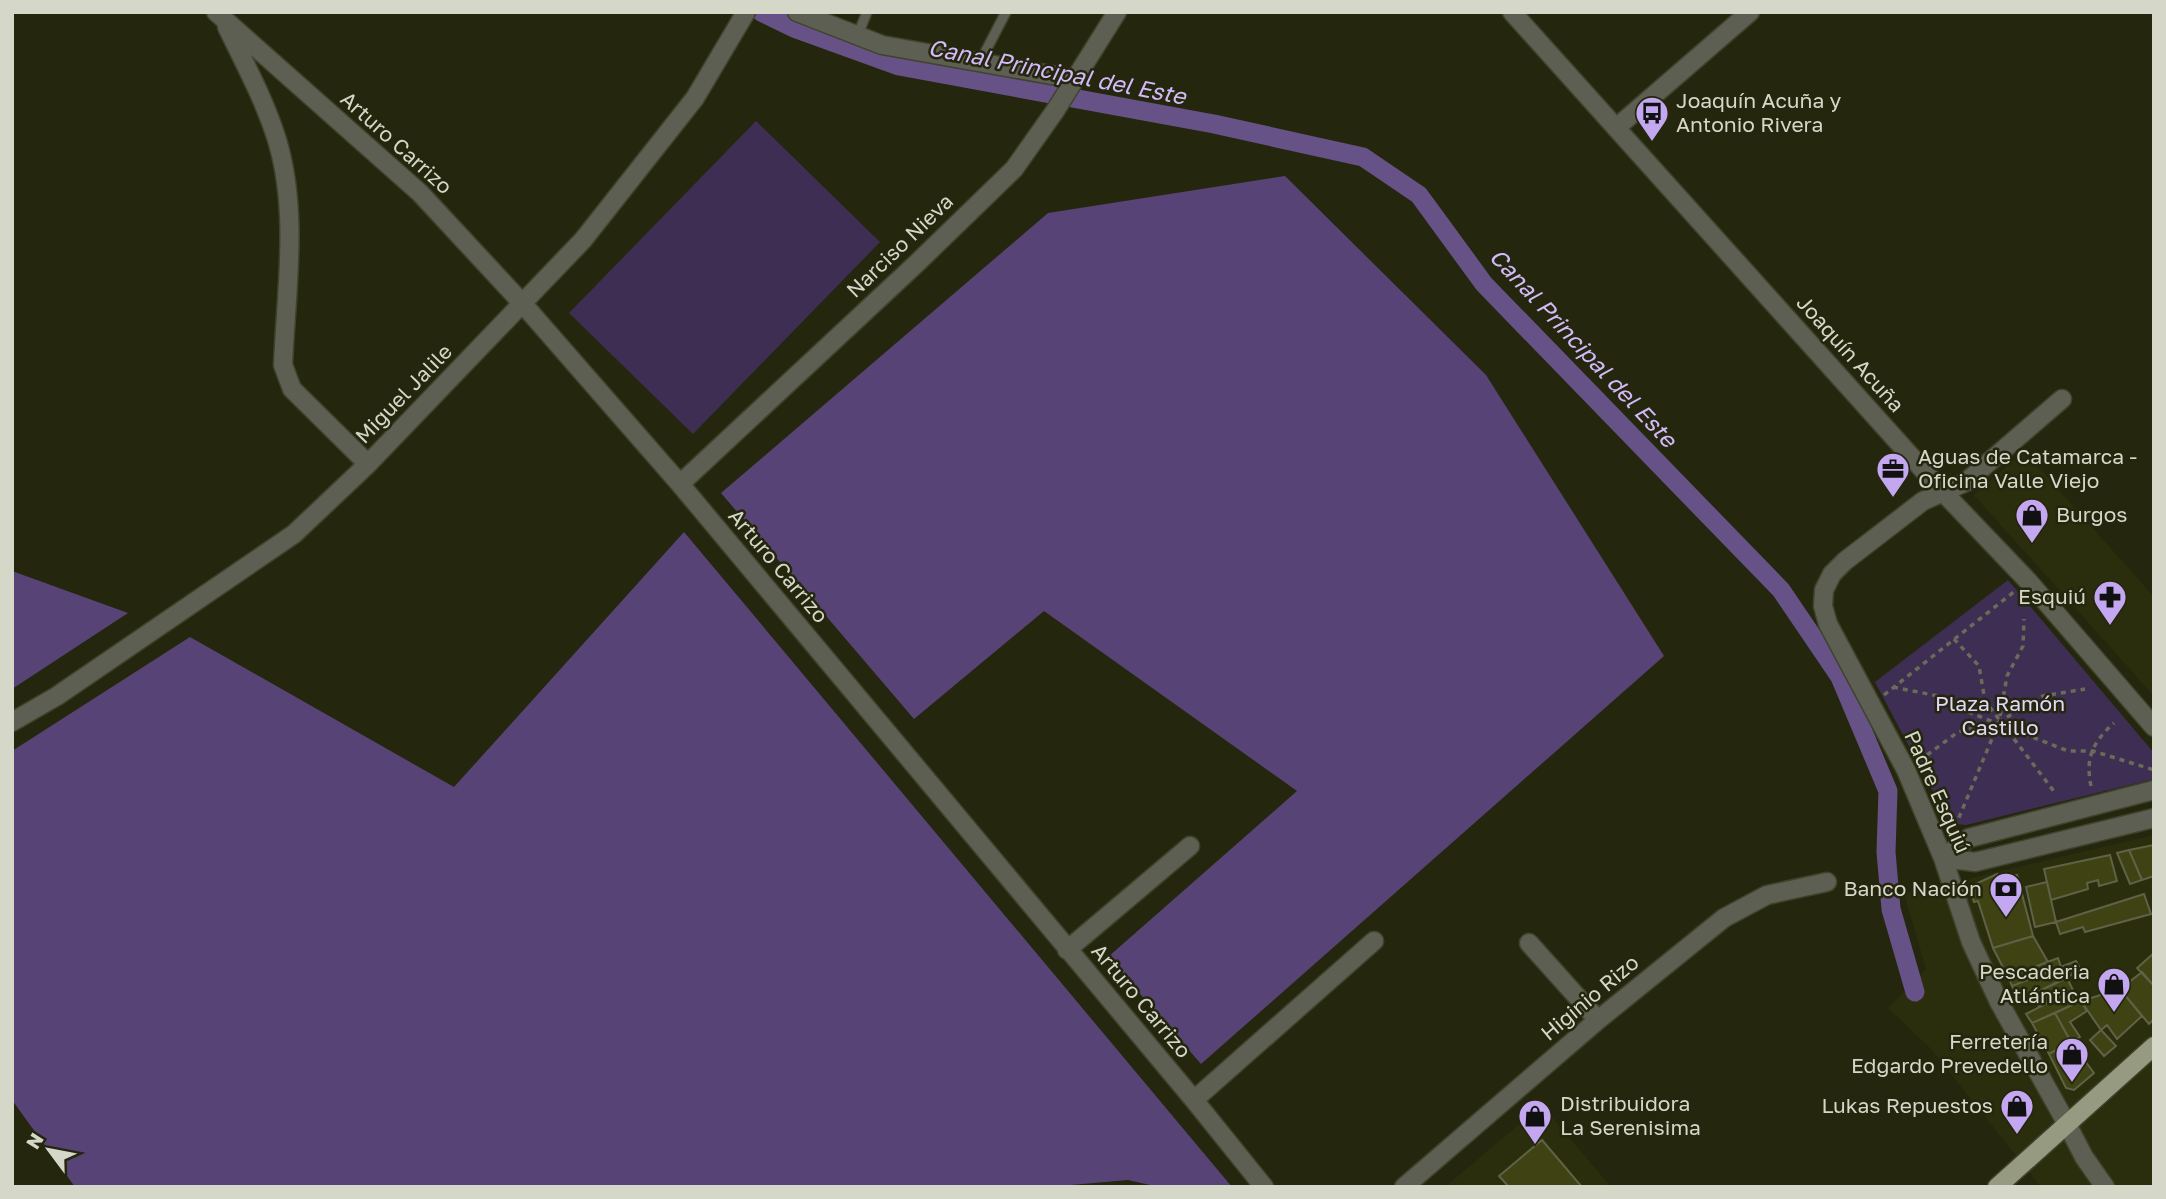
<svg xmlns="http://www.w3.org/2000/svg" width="2166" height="1199" font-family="'Golos Text',sans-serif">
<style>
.built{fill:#2b2e0c}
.green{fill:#3e2e54}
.forest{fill:#584377}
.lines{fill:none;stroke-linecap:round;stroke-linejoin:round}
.canal{stroke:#675287;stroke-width:19}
.building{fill:#3f4313;stroke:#5f6247;stroke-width:2}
.service-casing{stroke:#40432b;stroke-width:12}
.minor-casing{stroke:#40432b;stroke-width:21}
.tertiary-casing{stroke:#40432b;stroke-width:21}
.primary-casing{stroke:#40432b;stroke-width:21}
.path{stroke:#6a6c57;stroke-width:3.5;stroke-dasharray:5 5;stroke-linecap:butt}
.service{stroke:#5e5f53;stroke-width:9}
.minor{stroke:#5e5f53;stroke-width:18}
.tertiary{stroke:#5e5f53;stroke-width:18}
.primary{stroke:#969a81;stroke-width:18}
.labels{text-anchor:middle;stroke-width:5;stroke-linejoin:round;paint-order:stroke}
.poi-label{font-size:21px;fill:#d5d7c8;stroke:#24270d;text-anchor:end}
.street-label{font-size:21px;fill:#d5d7c8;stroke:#24270d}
.park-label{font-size:21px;fill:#e3d7f8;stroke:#24270d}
.water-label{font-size:23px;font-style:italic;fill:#d3bafb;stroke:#24270d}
</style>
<rect width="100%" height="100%" fill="#24270d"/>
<path class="built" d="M2024,451L2154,597V696L1974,495Z
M2154,835V1187H2041L1932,1050L1888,1008L1926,969L1904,894Z
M1542,1105L1611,1187H1445Z"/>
<path class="green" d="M756,121L880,242L693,434L569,313Z
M2008,580L2154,753V779L1966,825L1955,824L1947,818L1875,682Z"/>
<path class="forest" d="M1285,176L1486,375L1664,656L1201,1064L1108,957L1297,791L1044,611L914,719L721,493L1048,213Z
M684,532L1232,1187H1159L1128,1180L1048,1187H75L12,1100V751L190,637L454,787Z
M12,571L128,613L12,689Z"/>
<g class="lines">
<path class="canal" d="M761,12L794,28L899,66L1214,124L1363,157L1419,195L1484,284L1781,590L1840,677L1888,791L1886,852L1891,909L1915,992"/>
</g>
<path class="building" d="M2154,845V876L2142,880L2129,850Z
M2129,850L2142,880L2130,884L2117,853Z
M2110,855L2117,881L2099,886L2098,880L2087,883L2088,889L2051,900L2044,869Z
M1997,874L1998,880L2017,875L2033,936L1993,948L1978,901L1974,902L1969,887Z
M2047,882L2056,922L2035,927L2026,887Z
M2144,894L2151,914L2085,932L2083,927L2060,934L2056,922Z
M2033,936L2048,962L2008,977L1993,948Z
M2154,953V986L2137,968Z
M2058,958L2061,967L2012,986L2008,977Z
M2076,961L2081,970L2020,1001L2012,986Z
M2142,972L2154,986V1019L2149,1024L2120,989Z
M2067,978L2073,990L2039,1007L2033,994Z
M2120,989L2142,1016L2117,1039L2107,1025L2101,1030L2081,1001Z
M2073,990L2081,1001L2032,1023L2026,1014Z
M2081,1001L2087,1011L2070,1022L2080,1037L2071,1042L2055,1013Z
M2055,1013L2071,1042L2049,1054L2032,1023Z
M2101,1030L2116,1046L2104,1056L2090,1040Z
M2071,1042L2094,1073L2074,1090L2066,1088L2049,1054Z
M1542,1140L1582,1187H1509L1499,1176Z"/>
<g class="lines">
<defs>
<path id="service" d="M857,37L867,12
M980,62L1006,12"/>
<path id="minor" d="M216,12L420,193L523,304L680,484L1194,1100L1264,1187
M797,12L882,45L1074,79
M227,27C245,64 265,101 277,140C299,212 286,292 283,365L292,389L368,464
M1616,128L1750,12
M2062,399L1966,482L1923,501L1845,561L1832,574L1824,590L1823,606L1828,624L1906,770L1943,858L1971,942L1999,1002L2067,1124
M680,484L916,264L1014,169L1055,111L1117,12
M12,722L57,696L294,534L368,464L583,240L695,98L746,12
M1943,858L1969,838L2154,790
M1943,858L1975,862L2154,818
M1529,943L1598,1020
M1067,950L1190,846
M1194,1100L1374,941
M1404,1187L1598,1020L1724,918L1767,895L1827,882"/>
<path id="tertiary" d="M1512,12L1943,492L2028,581L2154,727
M2067,1124L2084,1157L2105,1187"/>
<path id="primary" d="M1997,1187L2154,1046"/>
</defs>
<use href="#service" class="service-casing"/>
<use href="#minor" class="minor-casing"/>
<use href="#tertiary" class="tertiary-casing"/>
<use href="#primary" class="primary-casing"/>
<path class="path" d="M1954,639L1979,666L1985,701L2056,794
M1893,687L1938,696L1963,710L2068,751H2093L2154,770
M1884,695L2015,591
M1927,755L1958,732L1999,722L2043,696L2085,689
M2091,786C2085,757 2093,742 2114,723
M1955,827L1999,722L2007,676L2023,646L2024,619"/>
<use href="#service" class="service"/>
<use href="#minor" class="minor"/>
<use href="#tertiary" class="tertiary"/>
<use href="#primary" class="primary"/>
</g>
<defs>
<symbol id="bus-pin" viewBox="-11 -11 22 30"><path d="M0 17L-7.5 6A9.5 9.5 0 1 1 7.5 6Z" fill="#c4a7f1" stroke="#24270d"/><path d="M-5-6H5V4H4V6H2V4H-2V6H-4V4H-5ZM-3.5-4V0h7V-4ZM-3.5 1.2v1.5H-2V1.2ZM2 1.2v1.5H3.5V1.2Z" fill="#111"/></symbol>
<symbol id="office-pin" viewBox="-11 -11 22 30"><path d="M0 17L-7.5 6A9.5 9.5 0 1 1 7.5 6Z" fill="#c4a7f1" stroke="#24270d"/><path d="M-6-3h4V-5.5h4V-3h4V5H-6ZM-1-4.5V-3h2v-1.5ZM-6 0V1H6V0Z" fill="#111"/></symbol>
<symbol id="shop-pin" viewBox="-11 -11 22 30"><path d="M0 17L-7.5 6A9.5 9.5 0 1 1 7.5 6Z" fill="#c4a7f1" stroke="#24270d"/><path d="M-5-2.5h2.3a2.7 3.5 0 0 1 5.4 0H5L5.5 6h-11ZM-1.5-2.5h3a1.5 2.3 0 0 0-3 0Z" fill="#111"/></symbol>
<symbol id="pharmacy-pin" viewBox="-11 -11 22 30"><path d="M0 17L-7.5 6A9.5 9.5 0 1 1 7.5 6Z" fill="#c4a7f1" stroke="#24270d"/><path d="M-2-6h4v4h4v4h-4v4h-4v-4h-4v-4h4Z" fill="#111"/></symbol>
<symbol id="bank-pin" viewBox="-11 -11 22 30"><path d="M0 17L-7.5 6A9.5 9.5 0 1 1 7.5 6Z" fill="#c4a7f1" stroke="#24270d"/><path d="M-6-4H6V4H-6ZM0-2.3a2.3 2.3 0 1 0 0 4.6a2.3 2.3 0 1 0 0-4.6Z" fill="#111"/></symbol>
</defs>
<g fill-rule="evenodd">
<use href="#bus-pin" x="1633" y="94" width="38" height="52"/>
<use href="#office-pin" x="1874" y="450" width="38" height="52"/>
<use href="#shop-pin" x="2013" y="496" width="38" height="52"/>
<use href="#pharmacy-pin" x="2091" y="578" width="38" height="52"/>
<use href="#bank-pin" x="1987" y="870" width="38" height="52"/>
<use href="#shop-pin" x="2095" y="965" width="38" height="52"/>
<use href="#shop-pin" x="2053" y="1035" width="38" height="52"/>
<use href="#shop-pin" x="1998" y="1087" width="38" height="52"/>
<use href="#shop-pin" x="1516" y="1097" width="38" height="52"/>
</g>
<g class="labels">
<g class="poi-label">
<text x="1676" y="108" text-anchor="start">Joaquín Acuña y<tspan x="1676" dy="24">Antonio Rivera</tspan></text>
<text x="1918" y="464" text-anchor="start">Aguas de Catamarca -<tspan x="1918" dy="24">Oficina Valle Viejo</tspan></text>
<text x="2056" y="522" text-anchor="start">Burgos</text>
<text x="2086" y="604">Esquiú</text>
<text x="1982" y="896">Banco Nación</text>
<text x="2090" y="979">Pescaderia<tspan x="2090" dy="24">Atlántica</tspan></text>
<text x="2048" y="1049">Ferretería<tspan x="2048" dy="24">Edgardo Prevedello</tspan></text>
<text x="1560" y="1111" text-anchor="start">Distribuidora<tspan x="1560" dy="24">La Serenisima</tspan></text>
<text x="1993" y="1113">Lukas Repuestos</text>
</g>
<g class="street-label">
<text transform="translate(396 143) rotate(42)" y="7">Arturo Carrizo</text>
<text transform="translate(900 246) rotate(-44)" y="7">Narciso Nieva</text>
<text transform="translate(1850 354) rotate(48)" y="7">Joaquín Acuña</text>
<text transform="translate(404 394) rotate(-46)" y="7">Miguel Jalile</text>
<text transform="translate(778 566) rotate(50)" y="7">Arturo Carrizo</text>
<text transform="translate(1937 792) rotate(66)" y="7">Padre Esquiú</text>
<text transform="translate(1590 998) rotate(-40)" y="7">Higinio Rizo</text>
<text transform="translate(1141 1001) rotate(50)" y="7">Arturo Carrizo</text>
</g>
<g class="park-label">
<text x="2000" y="711">Plaza Ramón<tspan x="2000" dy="24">Castillo</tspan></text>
</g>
<g class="water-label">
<text transform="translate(1057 72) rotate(11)" y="8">Canal Principal del Este</text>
<text transform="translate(1583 348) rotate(47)" y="8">Canal Principal del Este</text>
</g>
</g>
<rect width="2166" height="1199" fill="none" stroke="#d5d7c8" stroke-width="28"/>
<g transform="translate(49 1150) rotate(302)" stroke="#24270d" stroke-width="5" paint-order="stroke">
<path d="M0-5L12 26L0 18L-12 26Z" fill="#d5d7c8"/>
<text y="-10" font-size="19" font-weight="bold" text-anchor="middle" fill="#d5d7c8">N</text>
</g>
</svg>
